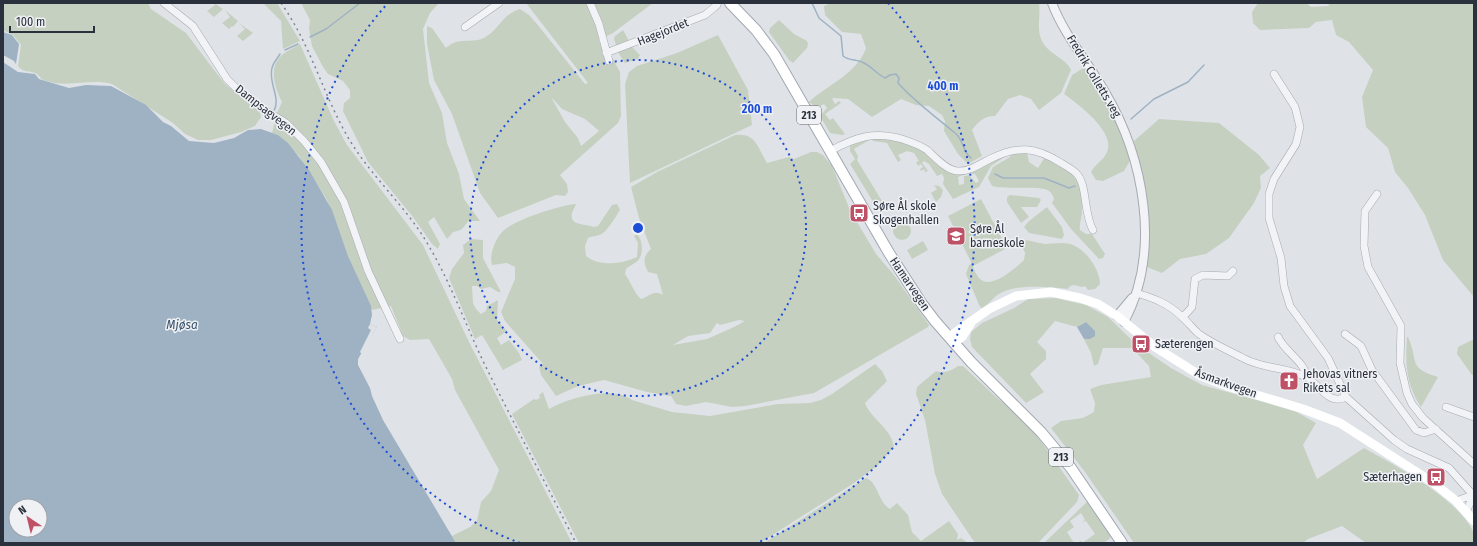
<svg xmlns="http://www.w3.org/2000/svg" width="1477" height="546" font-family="'Fira Sans Condensed',sans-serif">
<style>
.green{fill:#c6d0c1;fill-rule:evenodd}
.water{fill:#9eb2c3;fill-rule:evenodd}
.pier{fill:#dfe3e7}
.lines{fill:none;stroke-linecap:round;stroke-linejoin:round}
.stream{stroke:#9eb2c3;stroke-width:1.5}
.minor-casing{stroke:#a5aab0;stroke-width:8}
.tertiary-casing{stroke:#a5aab0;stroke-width:10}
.primary-casing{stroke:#a0a8b1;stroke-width:12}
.minor{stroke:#f2f3f6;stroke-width:7}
.tertiary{stroke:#f2f3f6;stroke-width:8}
.secondary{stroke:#fff;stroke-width:9}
.primary{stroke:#fff;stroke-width:10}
.rail{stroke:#7b838f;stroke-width:1.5;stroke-dasharray:2 4;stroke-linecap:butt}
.ring{fill:none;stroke:#1d4ed8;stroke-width:2;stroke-dasharray:2 4}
.labels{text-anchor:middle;stroke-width:3;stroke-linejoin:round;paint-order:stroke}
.shield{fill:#eff1f5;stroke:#656b74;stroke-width:1}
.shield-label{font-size:11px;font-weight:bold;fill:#2a313c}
.street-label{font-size:12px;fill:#2a313c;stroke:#eff1f5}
.poi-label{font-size:12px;fill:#2a313c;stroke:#eff1f5;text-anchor:start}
.water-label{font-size:13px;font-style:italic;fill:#39526c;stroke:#eff1f5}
.centre{fill:#1d4ed8;stroke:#eff1f5;stroke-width:2}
.ring-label{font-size:12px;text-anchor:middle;font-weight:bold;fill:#1d4ed8;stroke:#eff1f5;stroke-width:3;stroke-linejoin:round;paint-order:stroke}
</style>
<rect width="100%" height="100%" fill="#dfe3e7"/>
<path class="green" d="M3,3H148L151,9L186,33L224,83L260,113L261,117L255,126L241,132L211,140H198L185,134L173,123L112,84C89,78 67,89 44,80C40,79 40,76 37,74C30,70 23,73 18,66L21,45L13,35L3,30Z
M214,3L223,9L214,17L207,11L215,5Z
M263,3H277L300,41L283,49L281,21Z
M301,3H439L430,13L423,29L429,83L442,113L447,143L459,174L464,199L480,221H468C464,228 461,231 453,232L447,239L434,217L428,222L440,244L438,249L432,244L413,217L368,162L343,111L344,103L350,98V90L343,81L328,74L323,67L312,46L309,29L310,20Z
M526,3H653L613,33L598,40L613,59L620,72L621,116L618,123L560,175L567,184L568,192L565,196L556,195L498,218L480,193L452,114L434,80L427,44V26L432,28L446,48C459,36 470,44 484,38C499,30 501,15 520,9L529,15L537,24L585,84L588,83ZM551,97L562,109L585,119L599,131L581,146L578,138L565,122Z
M831,3H1039C1041,16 1036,29 1042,41C1048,54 1066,58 1071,70L1061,93L1039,110L1031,99L1020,95L1008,99L995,116C984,116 979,121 972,130L982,156L968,164L958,154L944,131L945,121L942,115L929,106L916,105L901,99L872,117L848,99L832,98L835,104L839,101L841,103L825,114L830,120L833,118L845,134L842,135L830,133L820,116L827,108L824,104L817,108L809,102C827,85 857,74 866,48L861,34L842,32L825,15L824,6Z
M1258,3H1306L1311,7L1329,6L1328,3H1474V297L1443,260L1425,215L1408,188L1395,172L1388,148L1366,127L1362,97L1373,70L1349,42L1336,35L1332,20L1316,22L1309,28L1260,30L1253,23L1252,12Z
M225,10L238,21L233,27L232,26L229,29L222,23L230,17Z
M779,20L794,34L807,41L808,44L807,48L793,63L789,60L769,32L770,28Z
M239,23L253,33L243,41L237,36L245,29Z
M623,30L633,48L640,55L638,59L625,63L619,54L614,39L615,36Z
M718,35L748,90L752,125L630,183L625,84L629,72L637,66L677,53Z
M300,44L334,121L347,145L423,245L469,342L572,543H456L452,536L470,527L477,521L481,502L491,491L499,470L455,390L452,379L429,339L410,340L403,336L391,306L372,310L348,256L327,200L299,156L278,135L272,133L277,113L282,102C275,88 268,68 281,56C286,51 294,48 300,44Z
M1085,67L1115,117L1131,159L1124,171L1103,181L1096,180L1091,172C1095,164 1104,160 1107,152C1116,132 1078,104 1064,94L1072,75Z
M1159,119L1219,123L1259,155L1270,168L1260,176L1261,188L1254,203L1229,238L1206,254L1180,259L1162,273L1147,267L1146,198L1134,141Z
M735,135C756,132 758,148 767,163L789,157L794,159L811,152H817L823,155L832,166L850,210L876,254L894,275L929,325L928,327L814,393L745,406L732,407L706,402L686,406L676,404L671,396L647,392L604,380L578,386L556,396L541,375L539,367L543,364L505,321L501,312L515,279V267L507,263L492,265C489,255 495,239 503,231C514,220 560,205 576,204C575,207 573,210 572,213C569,227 586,223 593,227L598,226L612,205L617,204L620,210C617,215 607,231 603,233C599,236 593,236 588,238L585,246L586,256C599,267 622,264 637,257L638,243L634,236L637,234C642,239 644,252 639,259C637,263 630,265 626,269L625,274C631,282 634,293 641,299C650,296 654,289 663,295L657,274L648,272C643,262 643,256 651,249L639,218L631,187L657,172ZM739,320L745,321L734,327L707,339L673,345L688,336L710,333L717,323L720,325Z
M871,138L898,140L918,148L959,174H965L958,177L959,185L964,184V177H962L969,175L976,183L979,181L975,174H972L974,169L1006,156L991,166L979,187L953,199L943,184L944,178L942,174L937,176L929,164L924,161L922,163L928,171L925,172L924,169L921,171L920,169L923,167L921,164L918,166L916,162L919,161L914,153L907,151L898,155L901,160L898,162L887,143L873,141Z
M871,139L854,149L858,156L857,160L882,201L875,205L850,164L855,159L850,151V145L858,141Z
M1018,153H1027L1029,162L1038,168L1045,157C1073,174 1083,175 1082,211C1082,218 1079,223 1080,230L1086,234H1092L1105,254L1103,258L1099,259L1071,229L1052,203L1054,199C1053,196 1052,193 1049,191C1043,185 1006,190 992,186L988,178L993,167L1010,157L1011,154Z
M934,185L939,186L943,190L941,197L936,202L931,193L937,189Z
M1010,195L1039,198L1041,200L1037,207H1021L1029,217L1021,223L1007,202V197Z
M981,199L1007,248L973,266L948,216Z
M1047,207L1062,227L1064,235L1062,239L1029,233L1024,227L1029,221Z
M893 231a9 9 0 1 1 18 0a9 9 0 1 1-18 0Z
M471,239L483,240V258L501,292H498L490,287L481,289L477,286H472L473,303L476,309L481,314L486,311L487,306L498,300L497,320L507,331L497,338L501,345L509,340L519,353L522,360L503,370L482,335L475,339L449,278L452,269L464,253L463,245Z
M1026,240C1032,241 1038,243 1045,244C1053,244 1062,242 1070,244C1085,248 1100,269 1100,284L1095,289L1088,290L1085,286L1082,287L1074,285L1070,286L1068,289C1050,287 1019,284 1003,292C995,295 990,303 983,308L980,307L966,274L969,265L972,264C974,269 976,275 980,279C991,290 1016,268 1024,260L1025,253L1023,248Z
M923,241L928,250L912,259L907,250Z
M1056,298L1086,305L1108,317L1137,345L1171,368L1202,385L1293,410L1316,423L1303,445L1317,479L1364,448C1396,466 1457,498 1473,531C1475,534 1474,539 1474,543H1366L1342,526L1308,539L1303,543H1134L1085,472L1051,428L1061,421L1083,418L1094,412L1095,403L1090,389L1101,385L1151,377L1149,366L1132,348H1103L1098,364L1094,366L1091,353L1084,339H1090L1086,322L1077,327L1055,321L1037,342L1046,351V359L1030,374L1044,392L1026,403L972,347L970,339L971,332L982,323L1014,308L1028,299Z
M1407,337H1408C1419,361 1407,368 1438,377L1421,407C1406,385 1405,363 1407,337Z
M1474,339V375H1472L1457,354L1458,347Z
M875,364L882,371L887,381L865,403C871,419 892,429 894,447L878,465L854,483L760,543H579L512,414L534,399L536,400L540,398L539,395L543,392L549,409C568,398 613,385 632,400L672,412L710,416L778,404L810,403L821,400L832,394Z
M958,366H963L996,397L1017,414L1038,437L1079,495L1077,502L1038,543H975L942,494L935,474L925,420L916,394L917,387L936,371C944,374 951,371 958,366Z
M866,478C878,482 878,502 890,509L897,503L908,515L912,532L921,541L949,521L958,534L957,540L961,538L968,543H764Z
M1089,500L1111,536C1108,546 1089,543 1079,543L1080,540L1082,543L1095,534L1086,521L1082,522L1085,520L1081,513L1070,521L1074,527L1067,532L1074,543H1044Z"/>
<path class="water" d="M3,32L12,35L19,44L16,64L10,61L18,72L35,74L39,79L69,88L86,85L111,86L146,105L163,122L171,126L189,141L214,143L234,138L248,130L261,129L278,135L288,143L309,170L332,210L348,256L371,306L372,315L370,324L377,327L358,359V365L370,388L372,396L383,420L456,543H3ZM16,506H40V530H16Z
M1086,322L1095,331V336L1090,339H1084L1077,327Z"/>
<path class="pier" d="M3,55L14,61L17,66L13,65L18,70V72L3,62Z
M370,324L377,327L362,354L360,352L371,330L368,328Z"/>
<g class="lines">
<path class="stream" d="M812,3L819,18L841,36L843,56C849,61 857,59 864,63C872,67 877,74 885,78L890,75L896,74L899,78L898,83C915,102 936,117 955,133C964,140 962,151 971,158
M310,37L326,29L360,3
M285,50L298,44
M274,111C281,97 268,83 272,68C273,63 277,59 280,54
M1131,119L1154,99L1188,82L1204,65
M995,174L1003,178H1044L1069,188L1075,186"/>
<defs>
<path id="minor" d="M164,3L193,26L227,79L237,89L258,106L286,123L304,141L321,162L344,202L368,271L400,339
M590,3L599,24L609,61
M465,27L499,3
M606,53L705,15L717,5
M1274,74L1295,107L1300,127L1296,144L1274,179L1269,194V218L1281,258L1284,286L1290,306L1328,358L1346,397
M830,151C856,137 874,131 902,139C911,142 920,145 927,150C935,157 946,170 957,171C969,172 980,164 990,159C1018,145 1036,147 1061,163C1066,166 1072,169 1076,173C1088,185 1083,213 1093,230
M1377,194L1365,211L1364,246L1368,267L1401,326L1400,363L1407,393L1412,404L1423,418L1474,464
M1136,293C1154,298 1169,304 1182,317C1188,322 1193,329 1199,334C1213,344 1230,351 1245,359C1264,369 1287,367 1306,377C1321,385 1328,406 1346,397L1394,440L1407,449L1449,468L1473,495
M1183,317L1192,307L1195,279L1203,275L1228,276L1233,271
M1345,334L1361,346L1372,370L1416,430L1424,433L1436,429
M1278,337C1285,352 1307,364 1306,377
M1446,407L1474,417
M1456,501L1473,495
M1466,512L1474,494"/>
<path id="tertiary" d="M1052,3C1064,35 1088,62 1105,92C1144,158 1162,251 1124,322
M1117,316L1132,298"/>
<path id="primary" d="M730,3L756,30L774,54L889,253L922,304L935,321L971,362L1041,432L1071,468L1122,543"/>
</defs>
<use href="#minor" class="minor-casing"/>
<use href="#tertiary" class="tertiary-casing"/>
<use href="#primary" class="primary-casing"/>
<use href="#minor" class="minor"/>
<use href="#tertiary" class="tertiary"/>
<path class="secondary" d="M949,337L989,309L1016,296L1051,292L1080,298L1098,304L1117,316L1155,347L1201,376L1230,387L1303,409L1340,423L1435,484L1456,501L1474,521
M954,343L962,337L971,323"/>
<use href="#primary" class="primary"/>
<path class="rail" d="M281,3C311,45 323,95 349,139C372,178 408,208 430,248C451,284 465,323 483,361C513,422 545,482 576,543"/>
</g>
<g class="ring">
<circle cx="638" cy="228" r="168"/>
<path d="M520 543A336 336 0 0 1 388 3M888 3A336 336 0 0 1 756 543"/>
</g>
<defs>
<symbol id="bus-square" viewBox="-11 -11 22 22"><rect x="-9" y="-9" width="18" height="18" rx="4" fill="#bf5166" stroke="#eff1f5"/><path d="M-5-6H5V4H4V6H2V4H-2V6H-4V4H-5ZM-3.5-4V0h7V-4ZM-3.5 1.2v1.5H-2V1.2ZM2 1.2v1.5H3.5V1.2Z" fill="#fff"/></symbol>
<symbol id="school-square" viewBox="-11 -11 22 22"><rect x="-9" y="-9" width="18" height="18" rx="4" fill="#bf5166" stroke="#eff1f5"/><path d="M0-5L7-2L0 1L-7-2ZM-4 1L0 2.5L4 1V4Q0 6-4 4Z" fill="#fff"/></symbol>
<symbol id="church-square" viewBox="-11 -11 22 22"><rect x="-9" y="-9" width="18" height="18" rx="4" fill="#bf5166" stroke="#eff1f5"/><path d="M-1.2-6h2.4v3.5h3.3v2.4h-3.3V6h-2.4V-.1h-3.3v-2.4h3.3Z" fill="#fff"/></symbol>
</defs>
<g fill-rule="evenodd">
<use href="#bus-square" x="848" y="202" width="22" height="22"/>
<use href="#school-square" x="945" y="225" width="22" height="22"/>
<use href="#bus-square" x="1130" y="333" width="22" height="22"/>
<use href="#church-square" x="1278" y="370" width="22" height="22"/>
<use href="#bus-square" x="1425" y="466" width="22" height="22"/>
</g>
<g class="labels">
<g class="shield">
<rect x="797" y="106" width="24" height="18" rx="3"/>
<rect x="1049" y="448" width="24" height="18" rx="3"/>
</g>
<g class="shield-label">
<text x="809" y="119">213</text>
<text x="1061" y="461">213</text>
</g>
<g class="street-label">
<text transform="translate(663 32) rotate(-22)" y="4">Hagejordet</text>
<text transform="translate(1094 76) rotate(59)" y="4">Fredrik Colletts veg</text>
<text transform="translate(266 110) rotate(38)" y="4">Dampsagvegen</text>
<text transform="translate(910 284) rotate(56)" y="4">Hamarvegen</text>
<text transform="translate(1226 383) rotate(20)" y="4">Åsmarkvegen</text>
</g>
<g class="poi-label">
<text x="873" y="210">Søre Ål skole<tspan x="873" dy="14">Skogenhallen</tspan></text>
<text x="970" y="233">Søre Ål<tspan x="970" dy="14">barneskole</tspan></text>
<text x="1155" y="348">Sæterengen</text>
<text x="1303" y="378">Jehovas vitners<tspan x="1303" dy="14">Rikets sal</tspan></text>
<text x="1422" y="481" text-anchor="end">Sæterhagen</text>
</g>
<g class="water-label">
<text x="182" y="329">Mjøsa</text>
</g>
</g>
<circle cx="638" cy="228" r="6" class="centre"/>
<g class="ring-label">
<text x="943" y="90">400 m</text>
<text x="757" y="113">200 m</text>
</g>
<rect width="1477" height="546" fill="none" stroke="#2a313c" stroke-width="8"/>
<g transform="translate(28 518) rotate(325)"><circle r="19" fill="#eff1f5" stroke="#a0a4ab"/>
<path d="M0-3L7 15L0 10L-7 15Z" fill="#bf5166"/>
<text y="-6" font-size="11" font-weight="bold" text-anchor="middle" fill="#2a313c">N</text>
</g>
<path d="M10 26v6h84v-6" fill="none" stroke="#2a313c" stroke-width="2"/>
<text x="16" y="26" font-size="12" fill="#2a313c" stroke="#eff1f5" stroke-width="3" paint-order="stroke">100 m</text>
</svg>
